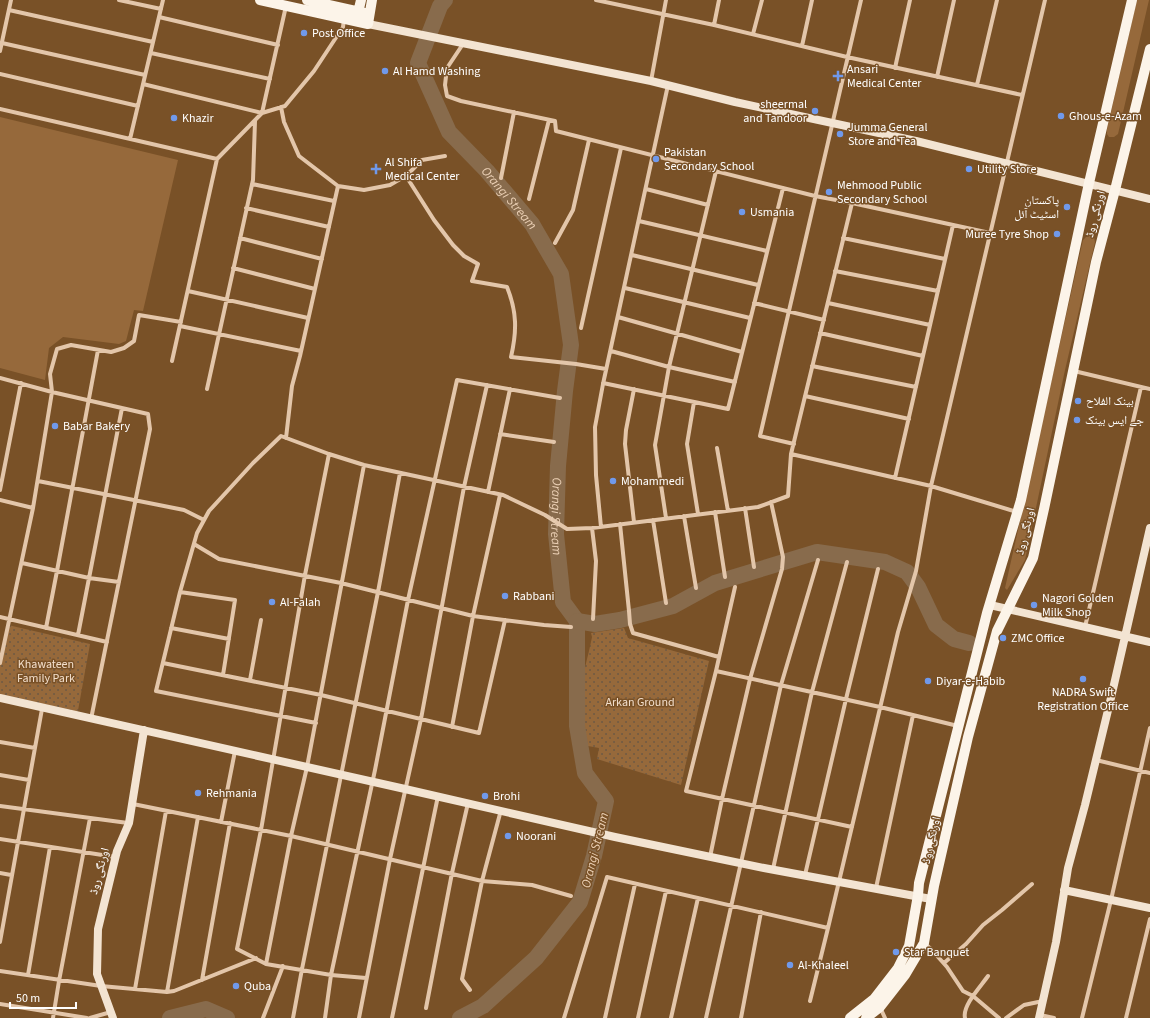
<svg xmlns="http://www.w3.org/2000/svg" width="1150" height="1018" font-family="'Source Sans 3','Noto Naskh Arabic',sans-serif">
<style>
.grass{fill:#96693b}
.park{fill:url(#park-dots)}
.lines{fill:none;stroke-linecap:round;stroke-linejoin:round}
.river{stroke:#886b4c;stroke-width:16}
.street{stroke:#e3c6aa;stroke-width:4}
.secondary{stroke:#f3e4d2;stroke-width:8}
.primary{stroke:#fcf4e9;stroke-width:10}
.poi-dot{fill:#7099eb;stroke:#795127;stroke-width:1.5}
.labels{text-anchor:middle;stroke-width:3;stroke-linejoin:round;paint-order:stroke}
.poi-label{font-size:12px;fill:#fff;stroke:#795127;text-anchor:start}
.street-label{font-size:12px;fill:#fff;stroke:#795127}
.park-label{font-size:12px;fill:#f3dfcc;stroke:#795127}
.water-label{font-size:13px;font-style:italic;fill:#ebd0b5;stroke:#795127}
</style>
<defs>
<pattern id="park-dots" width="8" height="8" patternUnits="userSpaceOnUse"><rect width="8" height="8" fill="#96693b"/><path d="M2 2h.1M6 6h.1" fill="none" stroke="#6d5944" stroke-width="1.8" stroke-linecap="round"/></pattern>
</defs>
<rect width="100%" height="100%" fill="#795127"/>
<path class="grass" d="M1137,0H1149L1118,134L1114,137H1109L1107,134V129Z
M0,117L178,160L143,311L134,310L126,341L119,344L63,337L49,348L45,380L0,368Z
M1090,236L1094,237L1095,242L1065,370L1025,560L1007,590L1005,588L1083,240L1086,237Z"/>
<path class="park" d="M8,625L90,644L77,716L0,698V663Z
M624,628L628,638L709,661L681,785L597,759L599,748L588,746C581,722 581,693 585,668C587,658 590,648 592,637L591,633Z"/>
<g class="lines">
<g class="river">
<path id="s1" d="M445,0L440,6L418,63L449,132L487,171L532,224L561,274L571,345L565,391L558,466L556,534L563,602L577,621V726L585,773L606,801L594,856L580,902L536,958L483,1006L460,1018"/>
<path d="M577,621L595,624L620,620L673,606L715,583L817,552L885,562L907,572L918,587L936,625L954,639L969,643"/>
<path d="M170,1018L206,1009L227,1018"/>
</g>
<path class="street" d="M119,0L161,9
M596,0L714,25L847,57L1022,95
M9,10L153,42
M159,17L278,45
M714,25L719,0
M753,34L762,0
M2,43L145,75
M463,44L447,68L445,85L447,96L461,101L555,121L556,131L815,196L852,203L990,233
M802,46L812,0
M0,51L11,0
M151,53L270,79
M895,68L910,0
M0,74L138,106
M937,77L954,0
M651,81L666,0
M143,84L262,113L286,6
M977,85L997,0
M281,107L284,122L299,156L338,186L364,190L390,185L407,175L422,160L445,156
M0,109L217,159L262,113L285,106L314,71L343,27L344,19
M130,139L163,0
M406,176L434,220L453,245L464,256L478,264L472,281L507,287C517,312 517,331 511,357L576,364L606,369
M501,178L514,112
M252,184L334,201
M646,189L708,205
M529,199L549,120
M246,208L329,227
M639,221L767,251
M240,238L322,259
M843,238L945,259
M555,243L573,210L589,140
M632,255L758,285
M233,268L315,289
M835,271L938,291
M625,288L750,318
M188,291L308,318
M754,303L824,320
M828,303L930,325
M618,317L742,352
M180,326L301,351
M581,328L621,148
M820,333L923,356
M611,351L669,367L735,382
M172,361L217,159
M812,366L916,387
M1074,371L1150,389
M0,378L52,392L148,414L150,429L91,719
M603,383L728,409L783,188
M207,389L253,180L255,121
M634,389L626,430L625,444L634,522
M805,396L909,419
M694,402L687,444L698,514
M500,434L554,442
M286,438L292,386L300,356L338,186
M794,444L760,436L861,0
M717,448L728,511
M791,454L931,486L1017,512
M364,465L307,767L291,836L266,964L331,975L366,978
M895,478L953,225
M38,481L184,510L204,520
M0,490L21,383
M488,492L510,389
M0,500L33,508
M745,508L754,567
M715,512L725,577
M684,516L696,588
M666,518L655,445L669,367L716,171
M653,520L666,603
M620,524L629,611L630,624L633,633L719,657
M601,527L596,475L595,427L603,384L668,85
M592,528L596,561L593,619
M194,544L219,559L341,583L473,616L544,625L571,627
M22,563L89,578L119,582
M180,592L235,600L223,675
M0,617L107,642
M1085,627L1141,387
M46,628L57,571L98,350
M171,628L229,639
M78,635L122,408
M0,663L33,508L52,392L50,374L57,349L71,345L111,352L124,348L134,341L139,315L181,322
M163,663L321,695L479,733L505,620
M716,671L735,587
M250,680L261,620
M316,723L156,691L180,592L197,533L209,511L253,463L281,436L329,454L364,465L503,495L545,515L567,529L592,528L758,507L788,496L791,454L852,203
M452,727L473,616L500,495
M0,742L35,748
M1096,760L1150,773
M0,775L29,780
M133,804L291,836L482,881L532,885L571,896
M0,806L128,823
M221,822L235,751
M852,827L686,791L716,671L880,707L958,726
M0,839L115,857
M710,857L722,799L750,679L782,569L783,557L771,502
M773,869L812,692L847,562
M0,873L11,875
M805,875L846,699L878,569
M876,888L913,715
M0,942L42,709
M924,943L931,949L947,967L963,991L973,996L999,1018
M944,963L966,944L983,925L1002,910L1032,884
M266,964L237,949L261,830L305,575L329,454
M0,971L101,986L167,992L174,991L256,958
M28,975L50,847
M202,980L230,823
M135,989L166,811
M470,990L462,979L482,881L501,810
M167,992L198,817
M810,1001L828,928
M0,1004L87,1018
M880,1007L885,1018
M426,1008L452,873L468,803
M1040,1015L1054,1018
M53,1018L59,981L90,818
M90,1018L111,1012
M263,1018L283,966
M293,1018L302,969L378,592L400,473
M325,1018L331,975L375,770L408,600L457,380L560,398
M359,1018L390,859L421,719L464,487L487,385
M392,1018L438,796
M564,1018L607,877L828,928L898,632L916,571L931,486L1045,0
M605,1018L635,884
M638,1018L666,891
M671,1018L698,898
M706,1018L781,685L818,560
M741,1018L761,912
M965,1018C962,1006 981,986 988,976
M1006,1018L1024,1005L1043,1001
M1082,1018L1111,900L1150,728
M1126,1018L1150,919"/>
<path class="secondary" d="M368,24L651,81L735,102L916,141L1150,199
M990,605L1150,642
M0,698L405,789L615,837L764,868L931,899
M1064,890L1150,908
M113,1018L97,974L98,929L117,851L129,823L144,730
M1039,1018L1056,942L1068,868L1085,805L1110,702L1150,528"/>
<path class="primary" d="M260,0L368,24L372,0
M307,0L369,14
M357,17L361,0
M850,1018L874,999L898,968L909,946L918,895L919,883L987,613L1021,500L1089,183L1132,0
M866,1018L880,1007L905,975L924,943L934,886L968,737L997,631L1033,558L1044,509L1096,262L1115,190L1150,49"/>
</g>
<g class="poi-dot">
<circle cx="304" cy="33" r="4"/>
<circle cx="385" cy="71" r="4"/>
<path d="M836 70h4v4h4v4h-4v4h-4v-4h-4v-4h4z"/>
<circle cx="815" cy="111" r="4"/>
<circle cx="1061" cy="116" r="4"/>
<circle cx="174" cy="118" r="4"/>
<circle cx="840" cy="134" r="4"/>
<circle cx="656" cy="159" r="4"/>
<path d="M374 163h4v4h4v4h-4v4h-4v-4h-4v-4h4z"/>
<circle cx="969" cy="169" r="4"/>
<circle cx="829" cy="192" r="4"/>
<circle cx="1067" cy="207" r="4"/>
<circle cx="742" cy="212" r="4"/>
<circle cx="1057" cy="234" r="4"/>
<circle cx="1078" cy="401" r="4"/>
<circle cx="1077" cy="420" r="4"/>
<circle cx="55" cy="426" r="4"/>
<circle cx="613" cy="481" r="4"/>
<circle cx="505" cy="596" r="4"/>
<circle cx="272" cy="602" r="4"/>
<circle cx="1034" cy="605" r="4"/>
<circle cx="1003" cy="638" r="4"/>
<circle cx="1083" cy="679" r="4"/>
<circle cx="928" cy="681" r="4"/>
<circle cx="198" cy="793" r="4"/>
<circle cx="485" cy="796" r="4"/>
<circle cx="508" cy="836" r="4"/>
<circle cx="896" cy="952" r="4"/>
<circle cx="790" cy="965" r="4"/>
<circle cx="236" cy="986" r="4"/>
</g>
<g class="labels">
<g class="poi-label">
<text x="312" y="37">Post Office</text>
<text x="847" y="73">Ansari<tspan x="847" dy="14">Medical Center</tspan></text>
<text x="393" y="75">Al Hamd Washing</text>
<text x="807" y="108" text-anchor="end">sheermal<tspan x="807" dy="14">and Tandoor</tspan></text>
<text x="1069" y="120">Ghous-e-Azam</text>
<text x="182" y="122">Khazir</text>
<text x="848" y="131">Jumma General<tspan x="848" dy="14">Store and Tea</tspan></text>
<text x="664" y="156">Pakistan<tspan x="664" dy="14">Secondary School</tspan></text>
<text x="385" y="166">Al Shifa<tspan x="385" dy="14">Medical Center</tspan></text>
<text x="977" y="173">Utility Store</text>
<text x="837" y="189">Mehmood Public<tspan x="837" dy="14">Secondary School</tspan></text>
<text x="1059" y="204" text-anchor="end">پاکستان<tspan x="1059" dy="14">اسٹیٹ آئل</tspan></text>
<text x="750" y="216">Usmania</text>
<text x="1049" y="238" text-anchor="end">Muree Tyre Shop</text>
<text x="1086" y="405">بینک الفلاح</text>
<text x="1085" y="424">جے ایس بینک</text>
<text x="63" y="430">Babar Bakery</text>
<text x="621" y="485">Mohammedi</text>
<text x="513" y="600">Rabbani</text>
<text x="1042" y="602">Nagori Golden<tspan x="1042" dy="14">Milk Shop</tspan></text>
<text x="280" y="606">Al-Falah</text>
<text x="1011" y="642">ZMC Office</text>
<text x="936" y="685">Diyar-e-Habib</text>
<text x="1083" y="696" text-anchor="middle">NADRA Swift<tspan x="1083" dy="14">Registration Office</tspan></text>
<text x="206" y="797">Rehmania</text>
<text x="493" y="800">Brohi</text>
<text x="516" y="840">Noorani</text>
<text x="904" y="956">Star Banquet</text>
<text x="798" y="969">Al-Khaleel</text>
<text x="244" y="990">Quba</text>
</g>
<g class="street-label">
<text transform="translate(1095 214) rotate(-75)" y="4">اورنگی روڈ</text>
<text transform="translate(1025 531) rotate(-76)" y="4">اورنگی روڈ</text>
<text transform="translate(931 840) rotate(-77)" y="4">اورنگی روڈ</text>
<text transform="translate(99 871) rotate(-75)" y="4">اورنگی روڈ</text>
</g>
<g class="park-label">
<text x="46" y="668">Khawateen<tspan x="46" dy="14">Family Park</tspan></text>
<text x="640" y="706">Arkan Ground</text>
</g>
<g class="water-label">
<text dy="5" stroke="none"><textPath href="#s1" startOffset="234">Orangi Stream</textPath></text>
<text dy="5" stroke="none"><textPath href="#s1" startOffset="570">Orangi Stream</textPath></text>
<text transform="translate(594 850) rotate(-76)" y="5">Orangi Stream</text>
</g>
</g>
<path d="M10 1002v6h66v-6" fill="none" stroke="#ffffff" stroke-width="2"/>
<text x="16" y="1002" font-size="12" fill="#ffffff" stroke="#795127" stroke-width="3" paint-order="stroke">50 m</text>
</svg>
